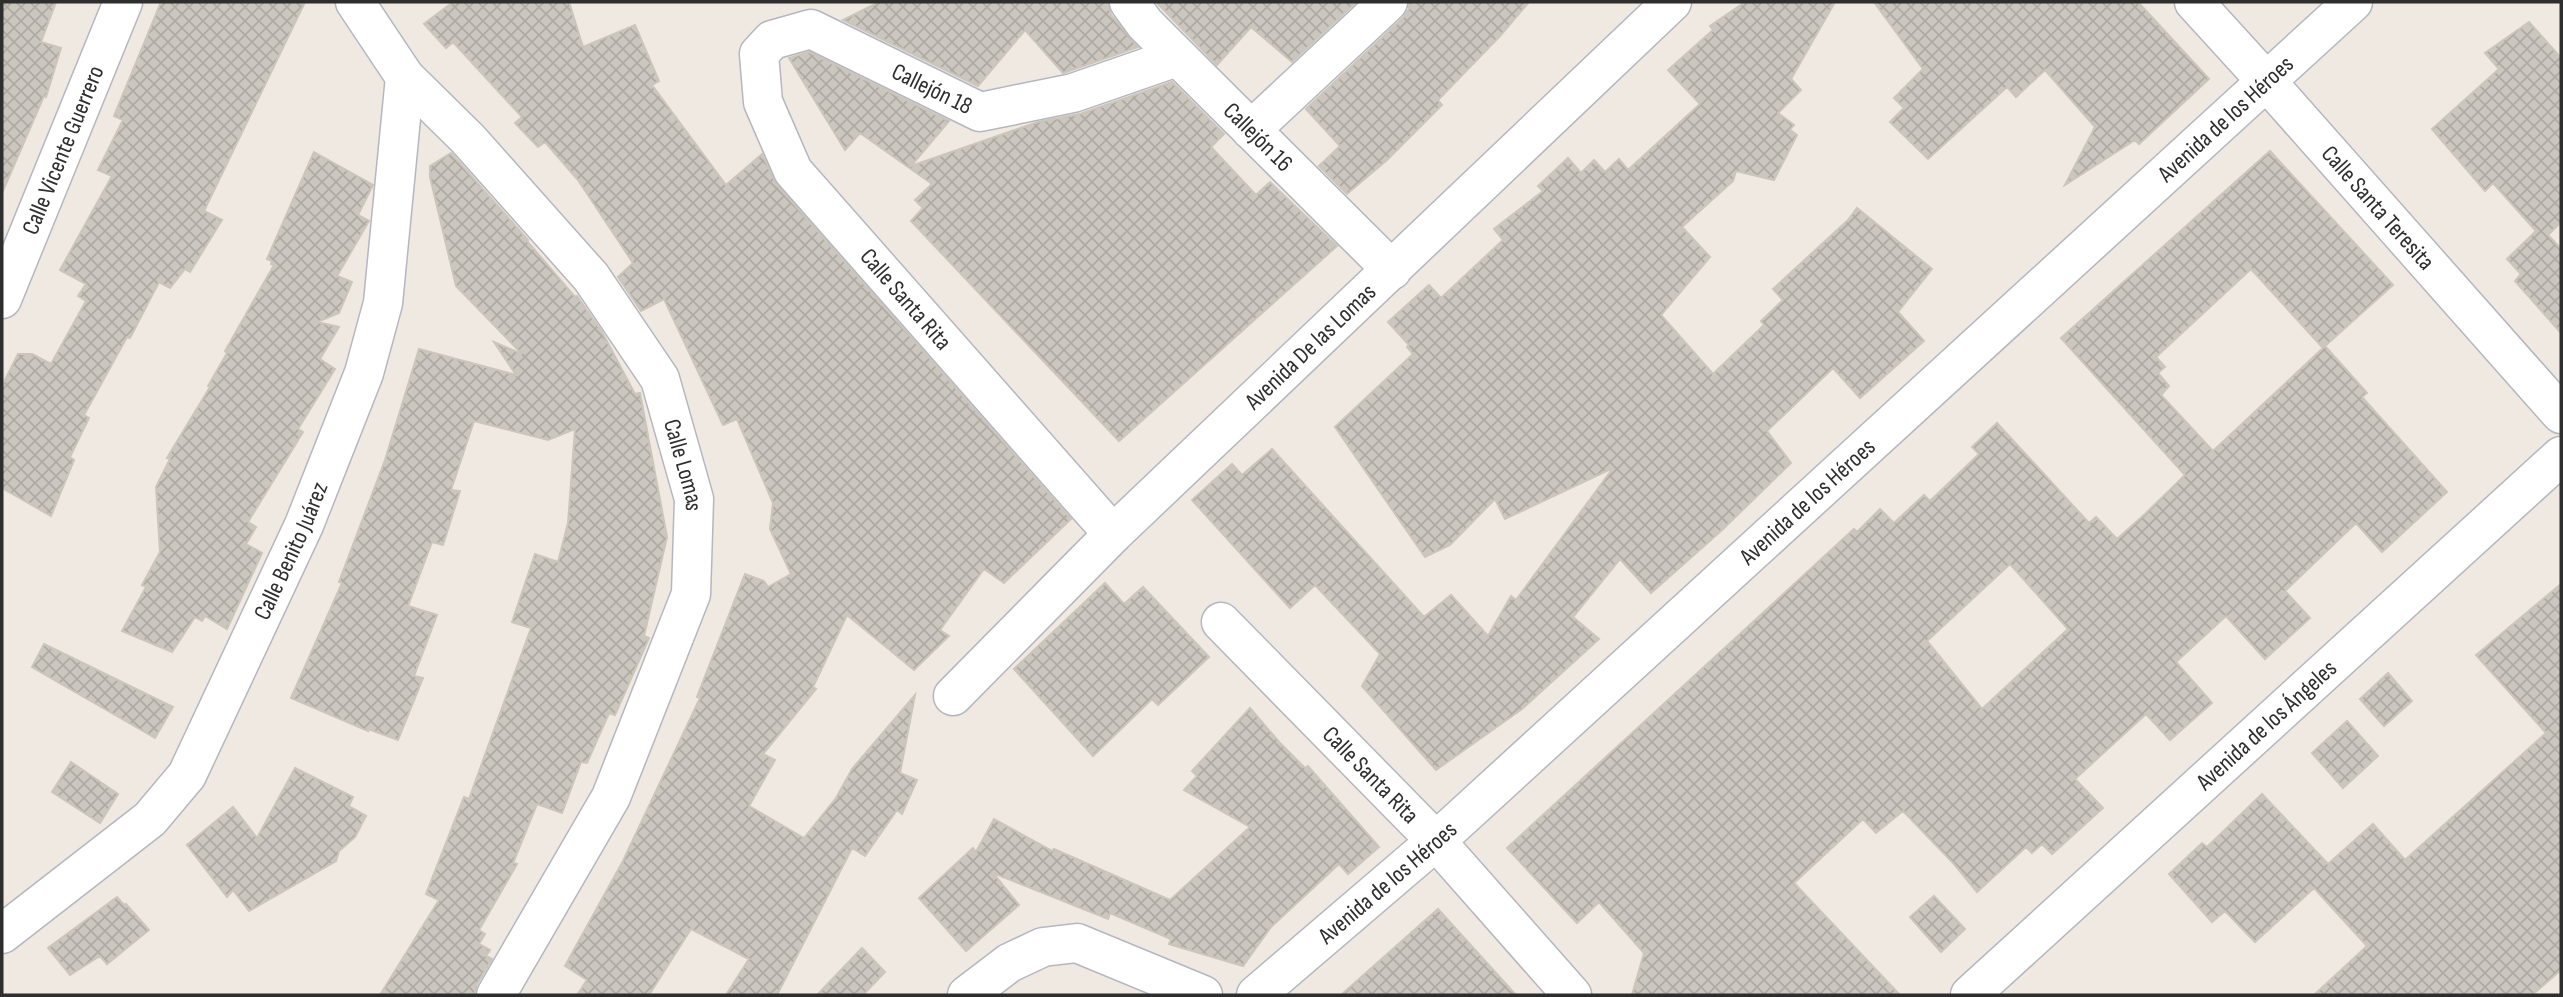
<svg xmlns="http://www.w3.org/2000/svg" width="2563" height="997" font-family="'Sofia Sans Condensed',sans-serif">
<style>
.building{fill:url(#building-cross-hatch);stroke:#cbc5ba;stroke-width:2;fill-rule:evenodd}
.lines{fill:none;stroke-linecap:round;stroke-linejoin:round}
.minor-casing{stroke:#b4b7c1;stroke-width:41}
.minor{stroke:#fff;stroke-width:38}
.labels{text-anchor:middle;stroke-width:5;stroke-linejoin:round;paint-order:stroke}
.street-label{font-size:24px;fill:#2e2e2e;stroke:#fff}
</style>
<defs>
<pattern id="building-cross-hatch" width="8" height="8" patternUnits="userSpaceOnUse" patternTransform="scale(1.75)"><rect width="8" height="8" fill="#cbc7bf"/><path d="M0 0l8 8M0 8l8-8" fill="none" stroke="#afaba4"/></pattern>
</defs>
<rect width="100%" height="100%" fill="#efe9e1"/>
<path class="building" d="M2,2H56L41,42L61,48L46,97L44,96L2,193Z
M161,2H305L204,211L222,220L190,272L185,269L170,288L159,282L130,338L127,337L84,415L89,418L70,457L74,460L51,516L2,488V386L18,354H32L51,364L86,301L78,296L86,284L60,270L112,176L98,170L123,120L114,116Z
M453,2H569L583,47L635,25L659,81L652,85L726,185L762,154L777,185L1071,519L1004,583L984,569L940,630L949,636L914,670L847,615L813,687L816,689L763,754L775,760L749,806L804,838L836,798L852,769L915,695L900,773L917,780L902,814L897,810L865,856L852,848L777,995H726L749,959L691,929L649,995H577L587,980L565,966L623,861L700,698L697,697L745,574L764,581L768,587L791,574L770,529L773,503L737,419L723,425L664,299L641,311L618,277L633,263L578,180L545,142L538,147L515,123L522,117L453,42L446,48L424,24Z
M879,2H1108L1111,15L1138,47L1063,73L1025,30L978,86L843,20Z
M1156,2H1356L1292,62L1251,27L1217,65Z
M1409,2H1529L1500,36L1438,100L1442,105L1387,160L1347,194L1319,166L1340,146L1306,109L1403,18L1409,9Z
M1745,2H1835L1791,79L1801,90L1778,113L1794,125L1790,130L1797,135L1774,180L1736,171L1733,181L1682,227L1710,257L1661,315L1713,374L1764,325L1761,321L1783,300L1773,289L1848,220L1857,208L1932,269L1898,312L1924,341L1860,398L1833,368L1767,431L1791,463L1722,530L1651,593L1620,559L1573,617L1599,639L1522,709L1436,770L1362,686L1380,654L1315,585L1290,608L1192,500L1232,464L1242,475L1272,449L1424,617L1451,595L1488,636L1511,596L1516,600L1613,468L1505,519L1495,499L1450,545L1425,557L1335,427L1413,354L1407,347L1409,345L1388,322L1429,285L1441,298L1503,240L1494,229L1543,191L1538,186L1568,158L1581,173L1594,160L1605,172L1619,159L1628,170L1700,104L1668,70L1713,30L1710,26Z
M1874,2H2138L2209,79L2139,144L2135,140L2065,185L2095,127L2045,70L2016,97L2007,87L1928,159L1890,122L1904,108L1894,98L1923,69Z
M2529,22L2561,58V222L2548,235L2561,249V333L2515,281L2521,274L2507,259L2536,231L2493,183L2485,191L2432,129L2499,69L2485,53Z
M809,52L949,121L911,166L1038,122L1080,114L1172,82L1224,134L1211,147L1256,195L1270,182L1337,246L1119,441L911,221L923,208L915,200L932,184L860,133L845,150L789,58Z
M2270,151L2393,285L2325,346L2367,393L2362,397L2447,492L2382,552L2356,523L2285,591L2310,618L2265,659L2226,616L2176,662L2212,703L2170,740L2146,714L2075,779L2103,808L2052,854L2042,844L2032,853L2026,847L1977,892L1954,864L1903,811L1876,833L1863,819L1794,883L1900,995H1632L1644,953L1599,902L1577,923L1507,848L1854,529L1857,532L1880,509L1894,523L1924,495L1930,501L1979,454L1972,447L1997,423L2089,523L2096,517L2117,539L2145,514L2185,475L2061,338ZM2251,269L2323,348L2213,451L2161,395L2169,386L2158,373L2165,367L2156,357ZM2010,564L2068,629L1982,709L1927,641Z
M314,152L373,185L358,215L369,221L337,276L352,282L339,313L317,322L339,327L320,359L335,369L298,429L303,432L248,522L256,527L246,544L262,553L227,629L205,616L202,621L195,617L172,652L122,631L146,587L142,585L160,552L156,487L170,459L167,458L210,387L208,386L227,353L225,351L274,265L271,264L272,261L267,259Z
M451,153L528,240L527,241L575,297L577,296L602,332L635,394L640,393L667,537L644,636L649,638L615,715L609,713L587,763L581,762L562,813L537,804L513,863L517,864L479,930L485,934L479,944L490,950L486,956L492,959L477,984L474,995H380L439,900L426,894L464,797L469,799L531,628L512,622L535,554L558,562L568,523L575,429L548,440L474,421L451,490L460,491L443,545L432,542L408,606L437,615L414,676L423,678L398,740L368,729V731L291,698L342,583L339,582L385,460L419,349L516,375L494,342L522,354L456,286L430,177V166Z
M1105,583L1124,604L1143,587L1209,657L1158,705L1152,699L1093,756L1014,669Z
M2561,584V970L2532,995H2314L2367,946L2314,888L2255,942L2225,911L2212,922L2169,874L2202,843L2207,847L2262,794L2328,864L2373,824L2405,860L2546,733L2476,655Z
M44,644L173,707L155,738L32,667Z
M2388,673L2412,701L2384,726L2360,699Z
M1250,708L1280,743L1305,768L1308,766L1379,847L1348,874L1339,864L1271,927L1243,966L1169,944L1171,939L1110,913L1108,919L993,873L1019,905L966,951L919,898L973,848L976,852L994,819L1052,851L1054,849L1170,900L1250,827L1184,790L1197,776L1192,771Z
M2347,721L2378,756L2343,788L2312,753Z
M71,762L118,794L100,823L52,792Z
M295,768L353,797L349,806L366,816L355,837L339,851L336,861L249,911L233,890L227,897L187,845L233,807L257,838Z
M1934,896L1965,929L1941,952L1910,917Z
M117,897L124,905L126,904L149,930L107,964L100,956L70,975L48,948Z
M1438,909L1516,995H1341Z
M862,948L885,972L863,995H817Z"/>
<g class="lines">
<defs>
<g id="minor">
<path id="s1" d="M355,2L405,77L468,139L591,277L660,379L694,499L691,594L611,797L496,995"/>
<path id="s2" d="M1129,2L1145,24L1392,270"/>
<path id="s3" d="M2194,2L2267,82L2561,414"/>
<path d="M1251,130L1388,2"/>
<path id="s4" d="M2,299L123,2"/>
<path id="s5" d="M1113,534L793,171L763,102L759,54L772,40L811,29L980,112L1073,93L1177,57"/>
<path id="s6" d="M1221,622L1436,841L1572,995"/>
<path id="s7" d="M953,696L1113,534L1672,2"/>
<path id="s8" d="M2,934L150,819L187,775L304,525L364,373L383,303L405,77"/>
<path d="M967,995L1009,963L1043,947L1077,943L1203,995"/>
<path id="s9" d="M1256,995L1436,841L2353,2"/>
<path id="s10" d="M1970,995L2561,456"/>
</g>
</defs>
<use href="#minor" class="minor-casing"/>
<use href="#minor" class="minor"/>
</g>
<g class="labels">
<g class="street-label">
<text dy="8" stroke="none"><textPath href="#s5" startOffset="802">Callejón 18</textPath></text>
<text dy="8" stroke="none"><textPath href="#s9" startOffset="1307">Avenida de los Héroes</textPath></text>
<text dy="8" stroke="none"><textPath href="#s2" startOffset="187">Callejón 16</textPath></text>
<text dy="8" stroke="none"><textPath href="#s4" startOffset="161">Calle Vicente Guerrero</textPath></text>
<text dy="8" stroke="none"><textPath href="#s3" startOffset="276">Calle Santa Teresita</textPath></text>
<text transform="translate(906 299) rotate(49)" y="8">Calle Santa Rita</text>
<text dy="8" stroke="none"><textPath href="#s7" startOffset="500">Avenida De las Lomas</textPath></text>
<text dy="8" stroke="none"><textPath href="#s1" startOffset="576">Calle Lomas</textPath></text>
<text dy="8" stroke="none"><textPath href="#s9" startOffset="740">Avenida de los Héroes</textPath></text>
<text dy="8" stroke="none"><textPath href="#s8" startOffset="492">Calle Benito Juárez</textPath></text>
<text dy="8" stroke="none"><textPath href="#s10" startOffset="401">Avenida de los Ángeles</textPath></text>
<text dy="8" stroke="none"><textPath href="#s6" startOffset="214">Calle Santa Rita</textPath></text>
<text dy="8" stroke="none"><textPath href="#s9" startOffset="173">Avenida de los Héroes</textPath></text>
</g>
</g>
<rect width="2563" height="997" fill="none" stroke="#2e2e2e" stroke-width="7"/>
</svg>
